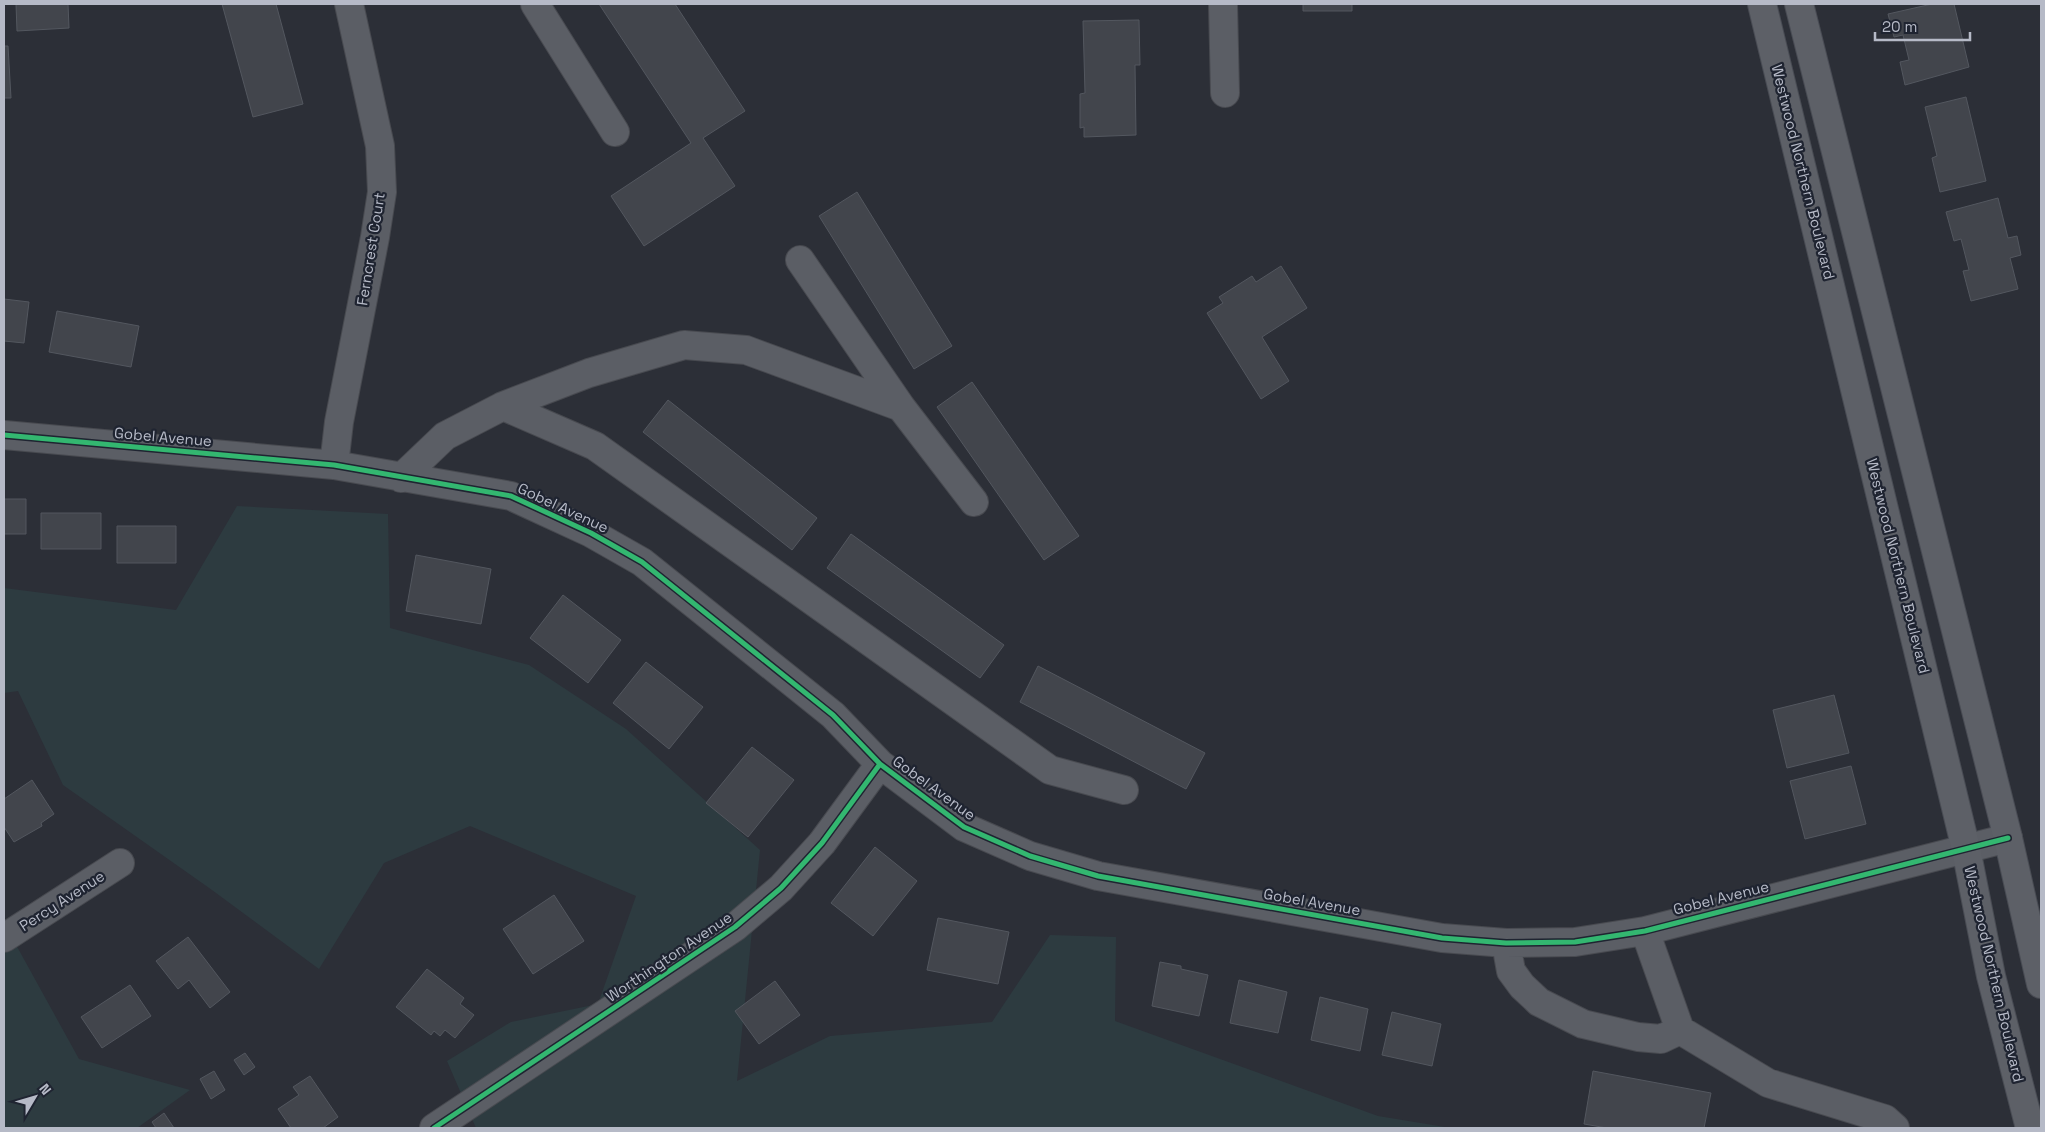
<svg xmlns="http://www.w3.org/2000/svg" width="2045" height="1132" font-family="'Space Grotesk',sans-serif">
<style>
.green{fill:#2d3b40}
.building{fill:#42454c;stroke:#53575f}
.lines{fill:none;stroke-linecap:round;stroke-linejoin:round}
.minor-casing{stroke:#484a50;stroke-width:30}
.major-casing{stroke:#494c54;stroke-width:30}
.minor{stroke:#5b5e65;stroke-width:28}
.major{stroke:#5d6067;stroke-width:28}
.cycleway-casing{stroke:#1f2431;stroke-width:8}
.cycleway{stroke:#33b770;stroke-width:5}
.labels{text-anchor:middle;stroke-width:4.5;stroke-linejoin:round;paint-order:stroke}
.street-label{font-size:15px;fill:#b6bac7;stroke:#1f2431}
</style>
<rect width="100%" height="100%" fill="#2c2f37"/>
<path class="green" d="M237,506L388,514L390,628L529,665L626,729L760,850L737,1081L830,1036L992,1022L1050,935L1116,937L1115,1021L1378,1116L1451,1128H476L447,1061L511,1022L598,1004L636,896L470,826L384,863L319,969L212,890L63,785L18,691L4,693V588L176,610Z
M4,923L79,1059L190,1090L137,1128H4Z"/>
<path class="building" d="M16,4H68L69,28L17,31Z
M222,4H276L303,104L253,117Z
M599,4H675L745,111L703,138L735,186L644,246L611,196L691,143Z
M1303,4H1352V11H1303Z
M1932,4H1954L1969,67L1905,85L1900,62L1909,60L1903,35L1894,37L1888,14Z
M1139,20L1140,65H1135L1136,135L1084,137V127L1080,128V94L1085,93L1083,21Z
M4,46H8L11,98H4Z
M1966,97L1986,181L1940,192L1932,158L1937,156L1925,107Z
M857,192L952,346L914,369L819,216Z
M1998,198L2008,238L2017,236L2021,255L2010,258L2018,289L1971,301L1963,271L1969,270L1961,239L1954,241L1946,212Z
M1281,266L1307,308L1262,337L1289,381L1261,399L1207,313L1223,303L1219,297L1252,276L1256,282Z
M4,299L29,302L24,343L4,341Z
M57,311L139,326L131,367L49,352Z
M972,382L1079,536L1044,560L937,407Z
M668,400L817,518L792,550L643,432Z
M4,499H26V534H4Z
M41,513H101V549H41Z
M117,526H176V563H117Z
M851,534L1004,645L980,678L827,568Z
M416,555L491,569L481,624L406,611Z
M563,595L621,640L588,683L530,638Z
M646,662L703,707L669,749L613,703Z
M1038,666L1205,753L1186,789L1020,702Z
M1834,695L1849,753L1787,768L1773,710Z
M752,747L794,780L748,837L706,803Z
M1851,766L1866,824L1805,839L1790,781Z
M32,780L54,814L41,823L42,826L14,842L4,827V799Z
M875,847L917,881L873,936L831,903Z
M554,895L584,941L533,974L503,929Z
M938,918L1009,932L998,984L927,970Z
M188,937L230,992L210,1008L189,980L178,989L156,961Z
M1160,962L1181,966V969L1208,975L1199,1016L1152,1006Z
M427,969L464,998L460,1004L474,1015L455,1038L445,1030L440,1036L434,1031L431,1035L396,1007Z
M1239,980L1287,992L1278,1033L1230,1023Z
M775,981L800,1015L759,1044L735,1011Z
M130,985L151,1016L102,1048L81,1017Z
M1320,997L1368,1009L1360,1051L1311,1040Z
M1392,1012L1441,1024L1432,1066L1382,1055Z
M245,1053L255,1067L244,1075L234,1060Z
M214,1071L225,1090L211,1099L200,1079Z
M1593,1071L1711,1093L1704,1128H1607L1584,1124Z
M310,1076L338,1117L323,1128H291L278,1109L299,1095L293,1087Z
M164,1113L174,1128H156L152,1122Z"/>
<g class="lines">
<defs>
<path id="minor" d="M535,4L615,132
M1223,4L1225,93
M800,260L901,407
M503,406L595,446L1050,770L1124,790
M4,435L334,465L511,496L591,533L642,562L833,715L880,764L964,827L1030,856L1098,876L1442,938L1506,943L1575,942L1645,931L2008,838
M334,465L339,422L375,237L382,192L380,146L349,4
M401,478L445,436L503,406L589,373L684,345L746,350L901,407L974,502
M1645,931L1680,1030L1768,1083L1885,1119L1895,1128
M4,938L120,863
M1506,943L1511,971L1522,986L1539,1002L1583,1024L1638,1037L1661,1039L1680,1030
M434,1128L735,927L781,888L822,843L880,764"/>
<path id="major" d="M1762,4L1966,849L1991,976L2030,1128
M1799,4L2008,838L2041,984"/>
</defs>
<use href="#minor" class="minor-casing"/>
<use href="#major" class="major-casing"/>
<use href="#minor" class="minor"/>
<use href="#major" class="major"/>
<defs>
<path id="cycleway" d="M4,435L334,465L511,496L591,533L642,562L833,715L880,764L964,827L1030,856L1098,876L1442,938L1506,943L1575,942L1645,931L2008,838
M434,1128L735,927L781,888L822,843L880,764"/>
</defs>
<use href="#cycleway" class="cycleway-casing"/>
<use href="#cycleway" class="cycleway"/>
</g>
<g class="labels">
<g class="street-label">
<text transform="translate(1803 172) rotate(76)" y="5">Westwood Northern Boulevard</text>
<text transform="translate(371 249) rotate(-81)" y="5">Ferncrest Court</text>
<text transform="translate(163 437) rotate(5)" y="5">Gobel Avenue</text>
<text transform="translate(563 508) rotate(25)" y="5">Gobel Avenue</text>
<text transform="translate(1898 566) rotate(76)" y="5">Westwood Northern Boulevard</text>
<text transform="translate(934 788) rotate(36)" y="5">Gobel Avenue</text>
<text transform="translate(1721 898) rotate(-14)" y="5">Gobel Avenue</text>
<text transform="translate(62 901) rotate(-33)" y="5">Percy Avenue</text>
<text transform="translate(1312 902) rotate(10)" y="5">Gobel Avenue</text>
<text transform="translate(669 957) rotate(-34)" y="5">Worthington Avenue</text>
<text transform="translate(1994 974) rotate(77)" y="5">Westwood Northern Boulevard</text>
</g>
</g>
<rect width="2045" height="1132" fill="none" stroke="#b6bac7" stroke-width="10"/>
<g transform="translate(35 1097) rotate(52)" stroke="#1f2431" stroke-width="4" paint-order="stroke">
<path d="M0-4L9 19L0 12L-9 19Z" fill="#b6bac7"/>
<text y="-8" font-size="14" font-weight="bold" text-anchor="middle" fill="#b6bac7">N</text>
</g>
<path d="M1875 32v8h95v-8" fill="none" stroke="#b6bac7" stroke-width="2.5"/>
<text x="1882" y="32" font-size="15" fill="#b6bac7" stroke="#1f2431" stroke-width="4" paint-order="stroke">20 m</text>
</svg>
